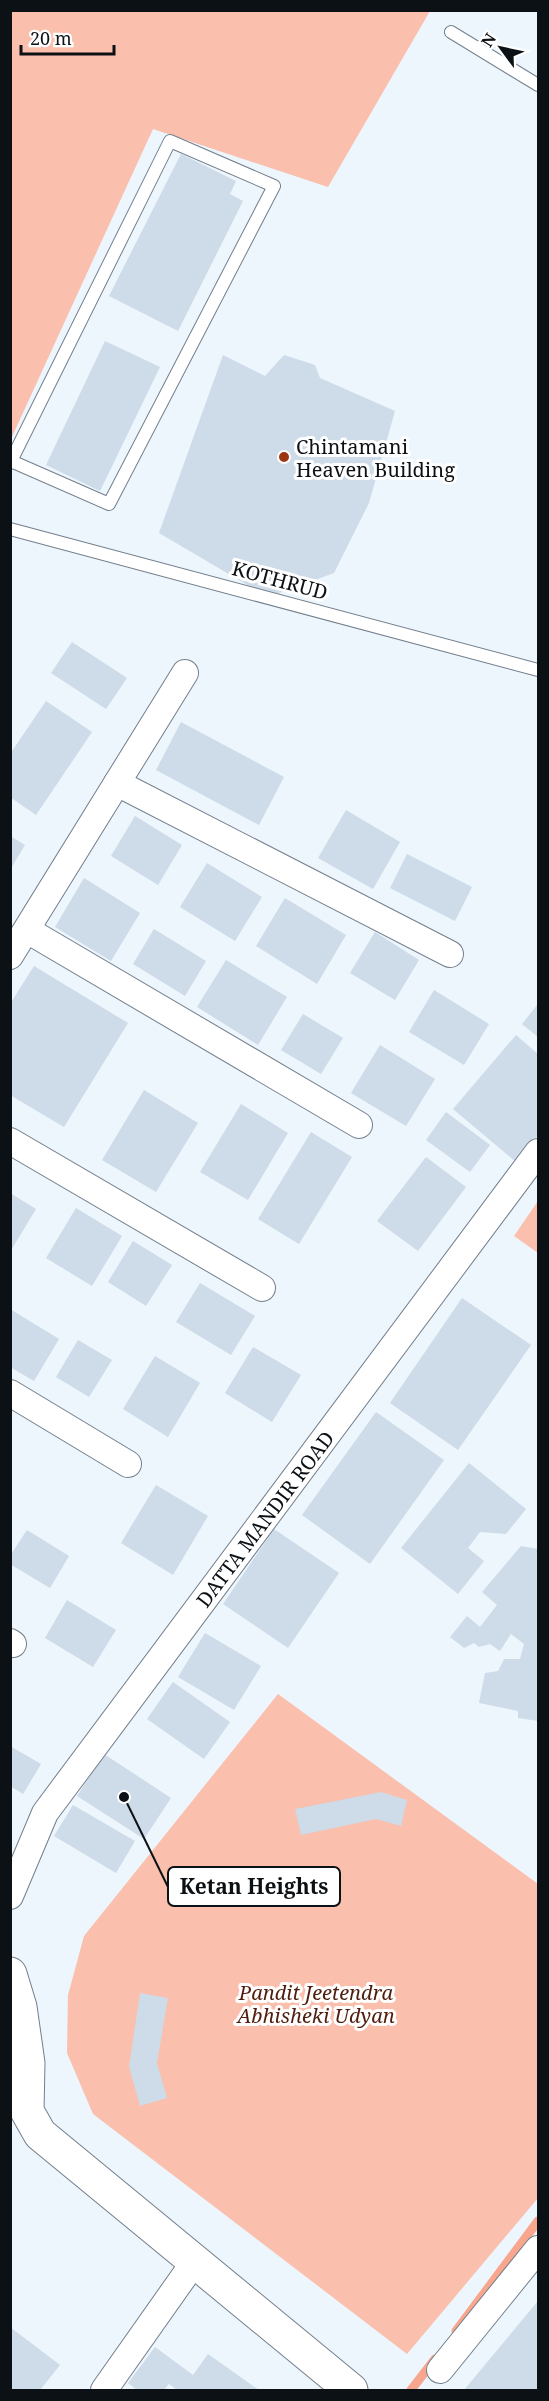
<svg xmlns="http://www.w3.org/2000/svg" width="549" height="2401" viewBox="0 0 549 2401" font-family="'Noto Serif',serif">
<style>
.green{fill:#fabfad}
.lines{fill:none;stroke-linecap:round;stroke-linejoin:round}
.stream{stroke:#f8a78e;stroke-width:9}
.building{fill:#cedbe8}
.lane-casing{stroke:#737f8b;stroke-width:14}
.street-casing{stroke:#737f8b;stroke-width:28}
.secondary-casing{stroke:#737f8b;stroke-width:35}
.lane{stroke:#fff;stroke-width:12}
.street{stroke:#fff;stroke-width:26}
.secondary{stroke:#fff;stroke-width:33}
.poi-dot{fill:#9c3612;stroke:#fff;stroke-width:2}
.labels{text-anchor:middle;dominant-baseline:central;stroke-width:6;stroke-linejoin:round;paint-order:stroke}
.poi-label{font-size:20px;fill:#0c1115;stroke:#fff;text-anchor:start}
.street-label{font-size:20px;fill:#0c1115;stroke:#fff}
.park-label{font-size:20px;font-style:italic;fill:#4f1d0e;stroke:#fff}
.leader{fill:none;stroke:#0c1115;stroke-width:2}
.callout-dot{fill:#0c1115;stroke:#fff;stroke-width:2}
.callout{fill:#fff;stroke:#0c1115;stroke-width:2}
.callout-label{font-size:21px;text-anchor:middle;font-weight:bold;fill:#0c1115}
</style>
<rect width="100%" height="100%" fill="#edf5fd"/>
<g class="green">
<path d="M 11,10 L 430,11 L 328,187 L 153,129 L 11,439 Z"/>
<path d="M 538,1201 L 538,1253 L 514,1236 Z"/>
<path d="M 278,1694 L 538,1884 L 538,2198 L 407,2354 L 93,2114 L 67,2053 L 68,1995 L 84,1936 Z"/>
</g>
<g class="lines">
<g class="stream">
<path d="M 456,2331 L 538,2221"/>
<path d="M 411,2390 L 435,2359"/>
</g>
</g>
<g class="building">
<path d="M 181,154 L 236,181 L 230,194 L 243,201 L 178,331 L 109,296 Z"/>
<path d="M 105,341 L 160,367 L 100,491 L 46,465 Z"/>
<path d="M 223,355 L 265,376 L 284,355 L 315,365 L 320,378 L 395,411 L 369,503 L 334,573 L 268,597 L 159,533 Z"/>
<path d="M 72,642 L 127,678 L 106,709 L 51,673 Z"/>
<path d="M 46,701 L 92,732 L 36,815 L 10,797 L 10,754 Z"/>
<path d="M 181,722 L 284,777 L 259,825 L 156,770 Z"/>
<path d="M 346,810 L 400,842 L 373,889 L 318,858 Z"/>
<path d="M 135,816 L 182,845 L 158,885 L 111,856 Z"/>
<path d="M 10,836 L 25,845 L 10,870 Z"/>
<path d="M 407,854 L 472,887 L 455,921 L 390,888 Z"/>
<path d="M 207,863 L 262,897 L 235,941 L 180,907 Z"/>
<path d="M 84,878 L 140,913 L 111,961 L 55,927 Z"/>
<path d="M 285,898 L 346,935 L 317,984 L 256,946 Z"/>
<path d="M 154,929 L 206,961 L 185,996 L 133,964 Z"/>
<path d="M 375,932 L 419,960 L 395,1000 L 350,973 Z"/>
<path d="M 226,960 L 287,997 L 258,1045 L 197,1007 Z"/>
<path d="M 34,966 L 128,1023 L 64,1127 L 10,1095 L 10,1004 Z"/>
<path d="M 434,990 L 489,1024 L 464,1065 L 409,1032 Z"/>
<path d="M 538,1004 L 538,1037 L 522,1024 Z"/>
<path d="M 303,1014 L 343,1038 L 321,1074 L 281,1050 Z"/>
<path d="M 516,1035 L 538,1054 L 538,1135 L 516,1162 L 453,1109 Z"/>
<path d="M 380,1045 L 435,1079 L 406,1126 L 351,1093 Z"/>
<path d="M 144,1090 L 198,1123 L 156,1192 L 102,1160 Z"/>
<path d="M 241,1104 L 288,1133 L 248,1200 L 200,1172 Z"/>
<path d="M 446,1112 L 490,1145 L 470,1172 L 426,1140 Z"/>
<path d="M 311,1132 L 352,1157 L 299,1244 L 258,1219 Z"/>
<path d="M 426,1157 L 466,1187 L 418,1251 L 377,1221 Z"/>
<path d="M 10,1193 L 36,1209 L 10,1252 Z"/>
<path d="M 76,1208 L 122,1236 L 92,1286 L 46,1258 Z"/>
<path d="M 133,1241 L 172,1265 L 146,1306 L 108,1282 Z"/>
<path d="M 200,1283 L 255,1316 L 231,1355 L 176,1322 Z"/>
<path d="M 462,1298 L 531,1345 L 458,1450 L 390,1403 Z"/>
<path d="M 10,1309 L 59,1339 L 34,1381 L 10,1367 Z"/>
<path d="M 78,1340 L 112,1360 L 89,1397 L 56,1377 Z"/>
<path d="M 253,1347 L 301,1375 L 272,1422 L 225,1393 Z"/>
<path d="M 155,1356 L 200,1383 L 168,1437 L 123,1409 Z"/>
<path d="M 376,1412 L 444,1460 L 370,1564 L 302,1515 Z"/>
<path d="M 469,1463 L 526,1509 L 506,1534 L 480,1532 L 468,1548 L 484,1561 L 458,1594 L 401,1548 Z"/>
<path d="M 156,1485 L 208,1516 L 173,1575 L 121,1543 Z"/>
<path d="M 274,1529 L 339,1573 L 288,1648 L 223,1604 Z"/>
<path d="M 27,1530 L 69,1556 L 50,1588 L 10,1564 L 10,1556 Z"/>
<path d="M 521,1546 L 538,1549 L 538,1721 L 518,1718 L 518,1711 L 479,1703 L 485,1673 L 498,1671 L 504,1659 L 520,1659 L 524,1644 L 511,1634 L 500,1651 L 490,1644 L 479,1647 L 474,1643 L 464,1648 L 450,1637 L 467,1616 L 480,1627 L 497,1605 L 482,1592 Z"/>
<path d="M 67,1600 L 116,1630 L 93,1667 L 45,1638 Z"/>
<path d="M 205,1633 L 261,1666 L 234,1710 L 178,1677 Z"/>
<path d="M 173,1682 L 230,1722 L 204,1759 L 147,1719 Z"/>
<path d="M 10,1746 L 41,1764 L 23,1794 L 10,1786 Z"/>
<path d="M 104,1754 L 171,1798 L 144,1839 L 77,1796 Z"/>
<path d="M 381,1792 L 407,1800 L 401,1826 L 376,1819 L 301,1835 L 295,1809 Z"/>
<path d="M 73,1805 L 135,1841 L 116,1873 L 54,1836 Z"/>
<path d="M 140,1993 L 168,1998 L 157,2063 L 167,2098 L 140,2106 L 129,2067 Z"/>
<path d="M 538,2301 L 538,2390 L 464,2390 Z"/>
<path d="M 10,2327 L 60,2365 L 40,2390 L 10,2390 Z"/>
<path d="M 155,2347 L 193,2375 L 208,2354 L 259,2390 L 177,2390 L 169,2384 L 164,2390 L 137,2390 L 128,2383 Z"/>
</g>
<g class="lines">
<defs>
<g id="lane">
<path d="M 451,32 L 538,85"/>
<path d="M 10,463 L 11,461 L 170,141 L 274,186 L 109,504 L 11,461"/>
<path d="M 10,529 L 538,670"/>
</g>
<g id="street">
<path d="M 117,783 L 450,954"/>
<path d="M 27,930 L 359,1125"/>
<path d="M 10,956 L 185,673"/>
<path d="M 10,1141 L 262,1288"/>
<path d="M 10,1393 L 128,1464"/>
<path d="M 10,1642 L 13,1644"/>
<path d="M 10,1896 L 45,1813 L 538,1152"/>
<path d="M 440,2370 L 538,2249"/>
<path d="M 104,2390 L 195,2261"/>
</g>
<path id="secondary" d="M 10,1974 L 20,2007 L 28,2063 L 27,2111 L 40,2134 L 351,2390"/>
</defs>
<use href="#lane" class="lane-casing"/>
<use href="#street" class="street-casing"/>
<use href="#secondary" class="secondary-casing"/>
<use href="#lane" class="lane"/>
<use href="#street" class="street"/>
<use href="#secondary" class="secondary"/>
</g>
<circle class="poi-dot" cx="284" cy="457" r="6"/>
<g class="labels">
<g class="poi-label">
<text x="296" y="446">Chintamani<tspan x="296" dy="23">Heaven Building</tspan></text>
</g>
<g class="street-label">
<text transform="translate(280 580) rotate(15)">KOTHRUD</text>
<text transform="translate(265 1519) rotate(-53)">DATTA MANDIR ROAD</text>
</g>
<g class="park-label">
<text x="316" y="1992">Pandit Jeetendra<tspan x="316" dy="23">Abhisheki Udyan</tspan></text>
</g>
</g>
<path class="leader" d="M124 1797L168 1887"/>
<circle class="callout-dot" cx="124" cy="1797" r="6"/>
<rect class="callout" x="168" y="1867" width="172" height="39" rx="6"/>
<g class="callout-label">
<text x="254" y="1894">Ketan Heights</text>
</g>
<rect width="549" height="2401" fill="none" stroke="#0c1115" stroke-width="24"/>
<g transform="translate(501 48) rotate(303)" stroke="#ffffff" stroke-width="4.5" paint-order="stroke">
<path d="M0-4.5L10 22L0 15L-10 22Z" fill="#0c1115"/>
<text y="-9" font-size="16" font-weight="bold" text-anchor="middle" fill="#0c1115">N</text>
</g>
<path d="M21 45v9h93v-9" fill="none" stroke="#0c1115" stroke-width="3"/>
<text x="30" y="45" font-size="18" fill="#0c1115" stroke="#ffffff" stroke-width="4.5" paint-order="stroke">20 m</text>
</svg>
